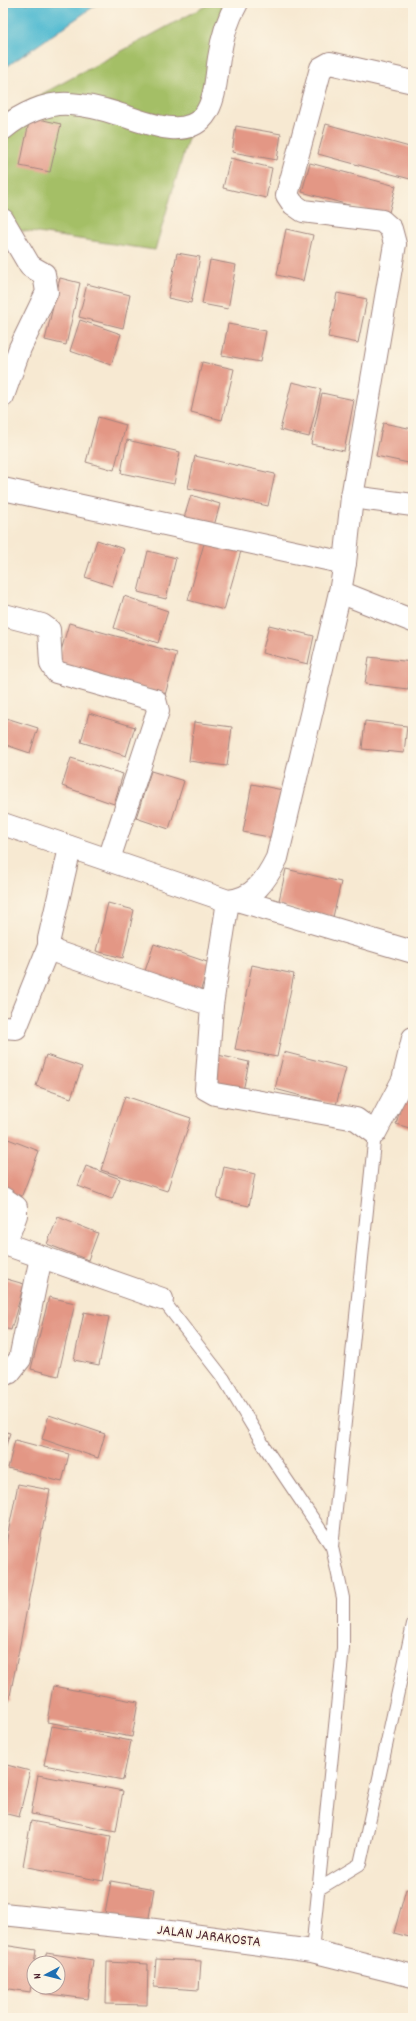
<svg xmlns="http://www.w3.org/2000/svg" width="416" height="2021" viewBox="0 0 416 2021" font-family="Dekko,sans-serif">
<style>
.green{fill:#a4bf66;stroke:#776f48}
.water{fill:#55bcd2;stroke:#506e7e}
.building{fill:#e39785}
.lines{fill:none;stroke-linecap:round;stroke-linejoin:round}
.service-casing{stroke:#a0847e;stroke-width:14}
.minor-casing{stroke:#a0847e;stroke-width:24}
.tertiary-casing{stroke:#a0847e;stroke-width:24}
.service{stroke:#fff;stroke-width:12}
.minor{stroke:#fff;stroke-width:22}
.tertiary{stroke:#fff;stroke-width:22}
.labels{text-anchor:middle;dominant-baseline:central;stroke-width:3.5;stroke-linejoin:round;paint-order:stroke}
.street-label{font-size:15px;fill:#4a1f2b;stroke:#fcf5e5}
</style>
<rect width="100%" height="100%" fill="#fcf5e5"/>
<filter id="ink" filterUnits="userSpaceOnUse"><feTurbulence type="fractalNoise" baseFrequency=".025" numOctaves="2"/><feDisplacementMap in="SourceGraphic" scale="8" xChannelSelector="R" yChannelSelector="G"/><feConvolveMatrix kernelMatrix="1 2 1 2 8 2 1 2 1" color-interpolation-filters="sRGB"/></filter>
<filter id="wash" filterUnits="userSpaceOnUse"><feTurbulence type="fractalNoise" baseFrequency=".012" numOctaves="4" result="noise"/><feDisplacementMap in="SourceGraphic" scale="16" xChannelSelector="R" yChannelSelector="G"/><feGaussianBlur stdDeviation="0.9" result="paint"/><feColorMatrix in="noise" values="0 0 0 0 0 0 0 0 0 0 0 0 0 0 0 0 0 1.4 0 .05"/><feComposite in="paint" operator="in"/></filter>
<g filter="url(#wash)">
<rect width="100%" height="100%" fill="#f7e9d2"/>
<path class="green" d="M 211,3 L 228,3 L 155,250 L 3,228 L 3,115 Z"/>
<path class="water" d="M 3,3 L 99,3 L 3,69 Z"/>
<g id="blocks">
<g class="building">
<path d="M 30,117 L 61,124 L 50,172 L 20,166 Z"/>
<path d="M 326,124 L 413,148 L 413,168 L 410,179 L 318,154 Z"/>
<path d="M 236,126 L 281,134 L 277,160 L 232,152 Z"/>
<path d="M 230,158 L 272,168 L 266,198 L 223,188 Z"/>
<path d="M 310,163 L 396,186 L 388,216 L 302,192 Z"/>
<path d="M 286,229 L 313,235 L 303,281 L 277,275 Z"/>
<path d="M 177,253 L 200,257 L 191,303 L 168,298 Z"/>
<path d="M 210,260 L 236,265 L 228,309 L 202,304 Z"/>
<path d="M 60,278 L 80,283 L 66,345 L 45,340 Z"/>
<path d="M 87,284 L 130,295 L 123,328 L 79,317 Z"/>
<path d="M 337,293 L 367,299 L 358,343 L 328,337 Z"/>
<path d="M 80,320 L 121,334 L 111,365 L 70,351 Z"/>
<path d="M 228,324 L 266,331 L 260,362 L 222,355 Z"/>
<path d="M 202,362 L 234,369 L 222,420 L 191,412 Z"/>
<path d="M 292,382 L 321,389 L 309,437 L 280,430 Z"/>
<path d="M 322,393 L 354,400 L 344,451 L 311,444 Z"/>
<path d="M 98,417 L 126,425 L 114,470 L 86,462 Z"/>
<path d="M 383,423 L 413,429 L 413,464 L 376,456 Z"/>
<path d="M 127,440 L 180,452 L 174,484 L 121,473 Z"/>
<path d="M 195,456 L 275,474 L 268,506 L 188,488 Z"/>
<path d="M 191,495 L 220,504 L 214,526 L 184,518 Z"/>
<path d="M 97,540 L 124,549 L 112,586 L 85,577 Z"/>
<path d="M 205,540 L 241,551 L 224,610 L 188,600 Z"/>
<path d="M 148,551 L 176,558 L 166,599 L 138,592 Z"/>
<path d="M 124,596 L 168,611 L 158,643 L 114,628 Z"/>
<path d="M 69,623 L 177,653 L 165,695 L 57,665 Z"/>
<path d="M 269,625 L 314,636 L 308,664 L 262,653 Z"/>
<path d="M 369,657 L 412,662 L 408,689 L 365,684 Z"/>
<path d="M 89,713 L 135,727 L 126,756 L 81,742 Z"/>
<path d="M 3,717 L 38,728 L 30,753 L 3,744 Z"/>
<path d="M 365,721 L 407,726 L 404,753 L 362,749 Z"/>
<path d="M 194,722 L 232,727 L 227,766 L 189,761 Z"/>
<path d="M 71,758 L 123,774 L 114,804 L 62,786 Z"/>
<path d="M 151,771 L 184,781 L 169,829 L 136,818 Z"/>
<path d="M 252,784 L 283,790 L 274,838 L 243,832 Z"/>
<path d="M 286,869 L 341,882 L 333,917 L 278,905 Z"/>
<path d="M 108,903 L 134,910 L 123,958 L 96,951 Z"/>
<path d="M 154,944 L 210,963 L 200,992 L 144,974 Z"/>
<path d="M 252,965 L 294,974 L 277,1057 L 235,1049 Z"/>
<path d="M 284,1052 L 346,1068 L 336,1105 L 275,1089 Z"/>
<path d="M 46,1055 L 82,1067 L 71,1098 L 36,1086 Z"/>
<path d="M 218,1055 L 249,1062 L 243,1091 L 212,1084 Z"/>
<path d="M 406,1088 L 413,1090 L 413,1129 L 396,1124 Z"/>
<path d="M 125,1096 L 191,1118 L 167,1191 L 101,1170 Z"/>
<path d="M 3,1137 L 39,1151 L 19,1203 L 3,1197 Z"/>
<path d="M 86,1166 L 120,1179 L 112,1199 L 78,1186 Z"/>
<path d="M 224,1167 L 255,1174 L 249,1206 L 217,1199 Z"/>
<path d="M 58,1217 L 98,1233 L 88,1260 L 47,1244 Z"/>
<path d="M 3,1278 L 24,1284 L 11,1330 L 3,1328 Z"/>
<path d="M 49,1297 L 75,1303 L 58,1376 L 31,1369 Z"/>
<path d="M 84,1312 L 109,1317 L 99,1365 L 74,1360 Z"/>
<path d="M 49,1415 L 105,1434 L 98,1458 L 42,1439 Z"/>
<path d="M 3,1431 L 10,1433 L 3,1455 Z"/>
<path d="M 15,1440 L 69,1454 L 62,1482 L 8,1468 Z"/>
<path d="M 18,1484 L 50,1490 L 9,1701 L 3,1699 L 3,1558 Z"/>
<path d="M 53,1686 L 138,1702 L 132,1737 L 47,1722 Z"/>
<path d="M 52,1726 L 131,1741 L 123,1780 L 44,1765 Z"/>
<path d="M 3,1764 L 30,1771 L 19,1817 L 3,1813 Z"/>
<path d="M 38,1775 L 123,1791 L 116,1831 L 31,1814 Z"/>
<path d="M 31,1821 L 111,1836 L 103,1881 L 23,1866 Z"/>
<path d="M 111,1881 L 154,1889 L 148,1923 L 105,1914 Z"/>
<path d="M 406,1889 L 413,1891 L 413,1938 L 394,1933 Z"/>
<path d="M 3,1945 L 36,1950 L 30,1992 L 3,1988 Z"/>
<path d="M 46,1953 L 93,1960 L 88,1999 L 41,1993 L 42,1987 L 58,1987 L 58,1963 L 45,1963 Z"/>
<path d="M 156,1959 L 201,1961 L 199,1990 L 154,1987 Z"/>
<path d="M 107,1962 L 148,1964 L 147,2005 L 106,2004 Z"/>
</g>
</g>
</g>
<g filter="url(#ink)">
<use href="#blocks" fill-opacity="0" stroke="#a0847e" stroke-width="1"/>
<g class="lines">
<defs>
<g id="service">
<path d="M 162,1299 L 224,1379 L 266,1449 L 332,1547 L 343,1598 L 343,1648 L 312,1951"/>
<path d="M 332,1547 L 375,1133"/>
<path d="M 317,1890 L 360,1864 L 413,1624"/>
</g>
<g id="minor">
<path d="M 3,129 C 21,114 47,102 70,104 C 86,105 103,109 118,114 C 143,121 184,141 204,116 C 216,100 216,77 219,58 C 222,38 227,20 237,3"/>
<path d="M 3,220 L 30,266 L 44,274 L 47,292 L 20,348 L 3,396"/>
<path d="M 3,489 L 345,563"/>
<path d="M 352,497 L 395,244 L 391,229 L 382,221 L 303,211 L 293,204 L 287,195 L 321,68 L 330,63 L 413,82"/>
<path d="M 340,592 L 413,621"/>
<path d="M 4,615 L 42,625 L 49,630 L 51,664 L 56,672 L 155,700 L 158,711 L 109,859"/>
<path d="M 3,824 L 228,901 C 254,899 266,880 277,858 L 340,592 L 345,563 L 352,497 L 413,505"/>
<path d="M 70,848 L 49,939 L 49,946 L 56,952 L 212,1005"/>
<path d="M 237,900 L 413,952"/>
<path d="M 228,901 L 212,1005 L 206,1089 L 215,1094 L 356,1119 L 375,1133 L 403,1080 L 413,1038"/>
<path d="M 3,1027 L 16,1028 L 49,946"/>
<path d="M 3,1198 L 16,1207 L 16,1215 L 5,1244 L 162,1299"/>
<path d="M 3,1374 L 9,1373 L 20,1359 L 41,1257"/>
</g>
<path id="tertiary" d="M 3,1914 L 147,1929 L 312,1951 L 413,1976"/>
</defs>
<use href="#service" class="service-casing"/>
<use href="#minor" class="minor-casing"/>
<use href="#tertiary" class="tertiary-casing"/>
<use href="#service" class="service"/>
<use href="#minor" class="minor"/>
<use href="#tertiary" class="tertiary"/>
</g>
</g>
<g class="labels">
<g class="street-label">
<text transform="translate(209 1937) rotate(7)">JALAN JARAKOSTA</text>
</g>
</g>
<rect width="416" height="2021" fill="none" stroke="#fcf5e5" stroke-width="16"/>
<g transform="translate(46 1975) rotate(263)"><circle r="19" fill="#fcf5e5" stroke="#b59f9b"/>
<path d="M0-3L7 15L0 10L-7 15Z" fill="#1f6fb2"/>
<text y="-6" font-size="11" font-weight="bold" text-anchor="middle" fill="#4a1f2b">N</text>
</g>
</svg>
